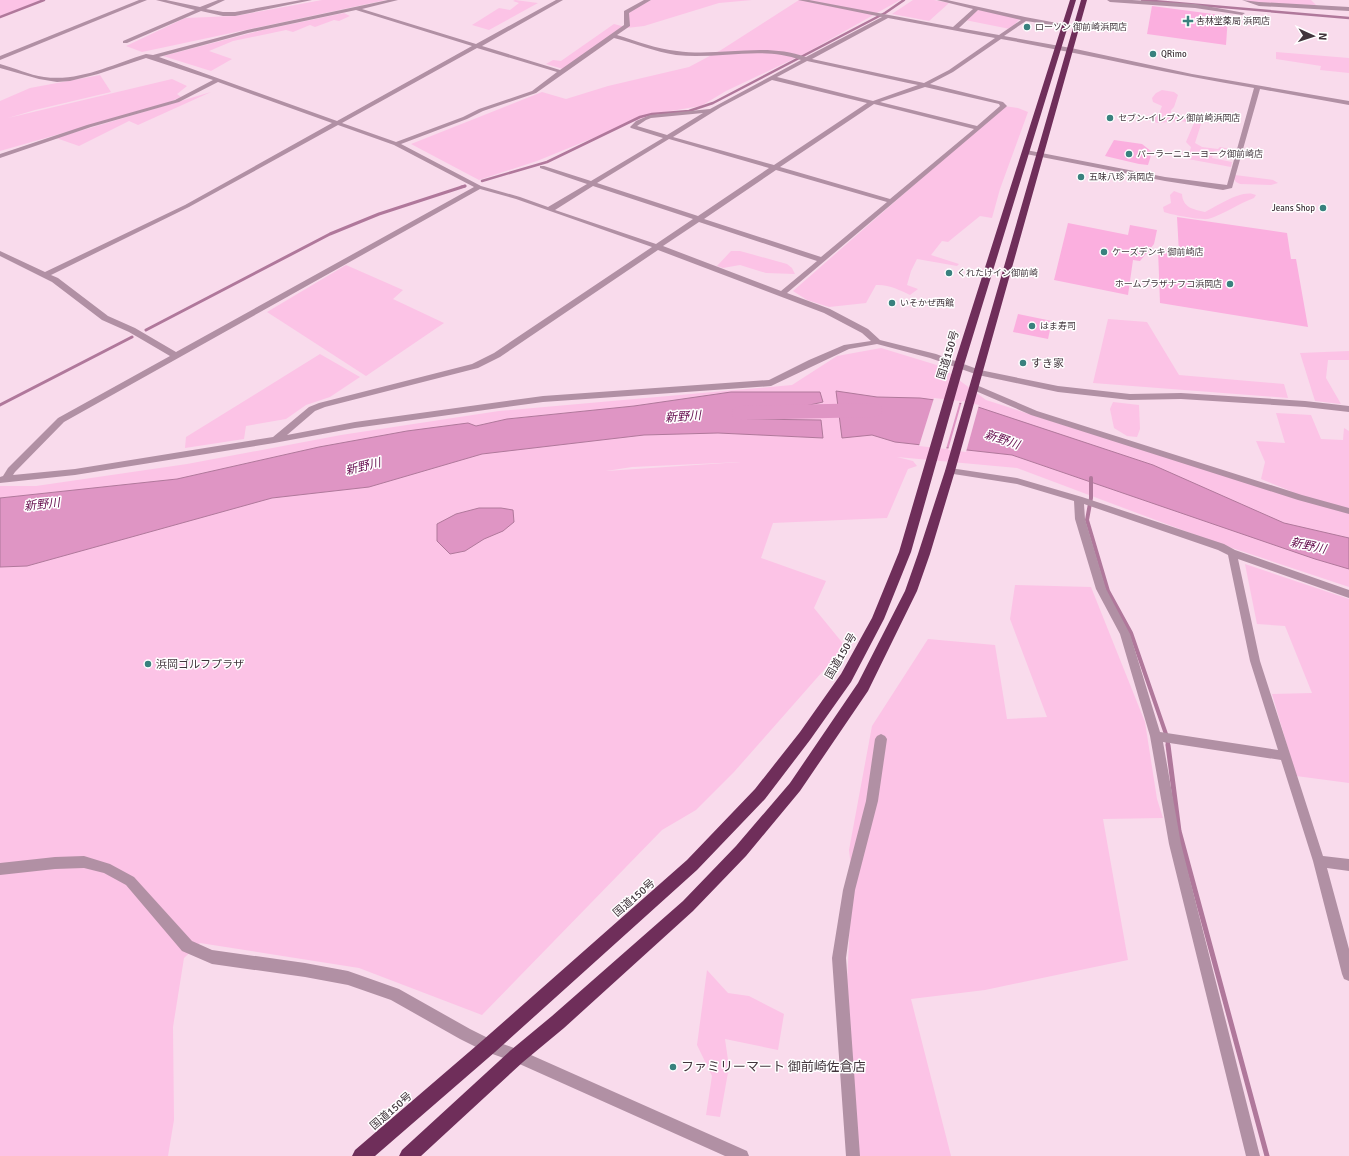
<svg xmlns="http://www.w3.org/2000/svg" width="1349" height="1156" viewBox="0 0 1349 1156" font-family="Signika,'Noto Sans JP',sans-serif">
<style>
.green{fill:#fcc3e6;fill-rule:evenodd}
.water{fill:#df95c4;stroke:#b0789b}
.pier{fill:#f9dbec}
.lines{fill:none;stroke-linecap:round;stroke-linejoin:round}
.stream-far3{stroke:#b0789b;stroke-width:2.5}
.stream-far2{stroke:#b0789b;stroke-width:3}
.stream-far1{stroke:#b0789b;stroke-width:4}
.stream{stroke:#b0789b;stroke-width:5}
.river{fill:#df95c4;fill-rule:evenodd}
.building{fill:#fbafdf}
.minor{fill:#b190a4;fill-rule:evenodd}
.highway{fill:#6f2e5a;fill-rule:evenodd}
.poi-dot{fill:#39817e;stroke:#fff;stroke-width:1.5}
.labels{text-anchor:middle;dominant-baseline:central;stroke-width:3;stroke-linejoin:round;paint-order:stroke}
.far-poi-label{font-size:9px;fill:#41353c;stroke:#fff;text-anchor:start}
.street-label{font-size:11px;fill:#41353c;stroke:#fff}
.poi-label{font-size:11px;fill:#41353c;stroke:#fff;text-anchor:start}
.water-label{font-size:12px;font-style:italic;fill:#660f4f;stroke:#fff}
.near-poi-label{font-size:13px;fill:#41353c;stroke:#fff;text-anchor:start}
</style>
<rect width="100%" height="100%" fill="#f9dbec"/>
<g class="green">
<path d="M 0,0 L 41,0 L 0,16 Z"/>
<path d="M 322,0 L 386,0 L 142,52 L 126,46 L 185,18 L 235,16 Z"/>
<path d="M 515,0 L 538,3 L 489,30 L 472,25 L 499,8 L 510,10 L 519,3 L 513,1 Z"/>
<path d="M 651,0 L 752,0 L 719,3 L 644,26 L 627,28 L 626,20 L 630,10 Z"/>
<path d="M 799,0 L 900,0 L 806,53 L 726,91 L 701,106 L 652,114 L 537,161 L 479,180 L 411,144 L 542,92 L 566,99 L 608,86 L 689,67 L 721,50 Z"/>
<path d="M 913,0 L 934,0 L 949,3 L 929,21 L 892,14 Z"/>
<path d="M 1247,0 L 1311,0 L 1318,7 L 1249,2 Z"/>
<path d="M 979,9 L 1021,18 L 1010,29 L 965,20 Z"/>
<path d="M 344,13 L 350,16 L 339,21 L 334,20 L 315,27 L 310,25 L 293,32 L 286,30 L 233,41 L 209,51 L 232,59 L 211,71 L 163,56 L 263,30 Z"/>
<path d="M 614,24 L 625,27 L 563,69 L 546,64 L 553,60 L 561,61 Z"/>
<path d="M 1276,52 L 1349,58 L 1349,73 L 1320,70 L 1321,66 L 1276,59 Z"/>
<path d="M 100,75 L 111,92 L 35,110 L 8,118 L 172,79 L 187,86 L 177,94 L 181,97 L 165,104 L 0,151 L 0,101 L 30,88 Z"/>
<path d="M 1162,90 L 1174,92 L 1178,95 L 1174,107 L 1171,110 L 1171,115 L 1202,121 L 1195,143 L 1202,147 L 1218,149 L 1220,147 L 1230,149 L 1214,151 L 1212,158 L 1232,162 L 1231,167 L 1188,159 L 1191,147 L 1186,142 L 1194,123 L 1180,121 L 1157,123 L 1152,120 L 1153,116 L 1159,114 L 1162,106 L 1153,102 L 1152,98 L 1156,93 Z"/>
<path d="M 211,92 L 138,125 L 129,121 L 79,146 L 56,138 Z"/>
<path d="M 1004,106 L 1018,108 L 1028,112 L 1000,189 L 992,218 L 980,216 L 948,242 L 942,241 L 931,255 L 959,264 L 957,266 L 917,259 L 911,271 L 907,285 L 918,289 L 910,295 C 900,290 888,284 876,285 L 866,303 L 829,307 L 807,300 L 793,291 Z"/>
<path d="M 1235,175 L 1273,180 L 1278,183 L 1271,185 L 1240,184 L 1236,182 L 1234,179 Z"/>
<path d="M 1174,191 L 1182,194 C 1183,208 1193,209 1205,212 C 1217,206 1243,188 1256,195 L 1254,198 C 1240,203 1222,215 1208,219 C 1200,220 1172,215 1164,212 L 1163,207 L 1171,203 L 1170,195 Z"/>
<path d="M 731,251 L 740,251 L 787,264 L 792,268 L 795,274 L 766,273 L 740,265 L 723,268 L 717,266 Z"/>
<path d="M 346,265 L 403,290 L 393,299 L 444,323 L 366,376 L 267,312 Z"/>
<path d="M 1108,319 L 1147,322 L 1179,375 L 1284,384 L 1288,398 L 1093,383 Z"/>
<path d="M 881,348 L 940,366 L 986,400 L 1073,428 L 1293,492 L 1261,479 L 1265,462 L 1256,441 L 1285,443 L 1276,413 L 1311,415 L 1321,439 L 1343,440 L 1344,428 L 1349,431 L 1349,587 L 1217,543 L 1017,468 L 897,457 L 913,461 L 917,466 L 908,469 L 887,518 L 773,523 L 761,558 L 826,581 L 814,608 L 845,646 L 734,772 L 696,810 L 662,830 L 482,1015 L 359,968 L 200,943 L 184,958 L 173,1027 L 174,1120 L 168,1156 L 0,1156 L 0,567 L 27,566 L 272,498 L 369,487 L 482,454 L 644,435 L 718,433 L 822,438 L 821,420 L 744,419 L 823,402 L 731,392 L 634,406 L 507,419 L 476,426 L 468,423 L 407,431 L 319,447 L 178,479 L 0,498 L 0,486 L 36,486 L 187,464 L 341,435 L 499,411 L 792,385 L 837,356 ZM 741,462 L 606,471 L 632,467 Z"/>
<path d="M 1349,351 L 1349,360 L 1328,360 L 1326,378 L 1341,404 L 1315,401 L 1300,353 Z"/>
<path d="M 320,354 L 360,377 L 330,397 L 306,405 L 286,419 L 246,426 L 244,439 L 185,448 L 186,437 Z"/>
<path d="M 1113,402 L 1139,405 L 1140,429 L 1137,437 L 1127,436 L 1114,428 L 1110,409 Z"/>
<path d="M 1245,564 L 1349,599 L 1349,783 L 1296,776 L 1272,694 L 1312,693 L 1285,626 L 1257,624 Z"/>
<path d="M 1015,585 L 1091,587 L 1145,722 L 1157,799 L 1163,818 L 1103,819 L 1128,960 L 985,990 L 911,999 L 951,1156 L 859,1156 L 846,1005 L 852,876 L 849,850 L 872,726 L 928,639 L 995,645 L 1007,719 L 1047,717 L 1010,619 Z"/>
<path d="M 707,970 L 728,993 L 749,996 L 784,1014 L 778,1050 L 725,1039 L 729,1067 L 720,1117 L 706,1115 L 712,1076 L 697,1045 Z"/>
</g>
<g class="water">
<path d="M 836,391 L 877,397 L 920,398 L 972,405 L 1153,465 L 1284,523 L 1349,538 L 1349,569 L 1315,559 L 1012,455 L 895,442 L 872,435 L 842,438 Z"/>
<path d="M 731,392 L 820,392 L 823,402 L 747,419 L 821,420 L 823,438 L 718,433 L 644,435 L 482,454 L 369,487 L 272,498 L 27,566 L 0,567 L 0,498 L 177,479 L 319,447 L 407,431 L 468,423 L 476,426 L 507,419 L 634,406 Z"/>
<path d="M 479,508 L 501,508 L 513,510 L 514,522 L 503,531 L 484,539 L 465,551 L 450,554 L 437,541 L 437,524 L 456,514 Z"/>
</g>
<g class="pier">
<path d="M 934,398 L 960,401 L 946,449 L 919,446 Z"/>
<path d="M 962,401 L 979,405 L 966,452 L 948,450 Z"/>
</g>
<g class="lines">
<g class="stream-far3">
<path d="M 1142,0 L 1349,18"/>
<path d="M 0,17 L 44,0"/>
<path d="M 482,181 L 547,162 L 640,117 L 652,114 L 689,111 L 713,103 L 885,13 L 904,0"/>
<path d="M 461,187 L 465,186"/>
</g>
<g class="stream-far2">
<path d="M 146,330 L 330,234 L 379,214 L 465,186"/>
<path d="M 0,405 L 132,337"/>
</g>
<path class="stream-far1" d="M 1091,478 L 1091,498 L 1087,520 L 1108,591 L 1131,633 L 1167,737 L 1168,746"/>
<path class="stream" d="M 1168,745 L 1179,831 L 1267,1156"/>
<path class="river" d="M 872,403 L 880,405 L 883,410 L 880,415 L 872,417 L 742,420 L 734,418 L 731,413 L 734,408 L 742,406 Z"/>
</g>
<g class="building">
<path d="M 1152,6 L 1228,16 L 1226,45 L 1147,34 Z"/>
<path d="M 1114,140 L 1142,144 L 1152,152 L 1148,165 L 1139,164 L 1105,156 Z"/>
<path d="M 1177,217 L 1287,233 L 1291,259 L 1296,259 L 1308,327 L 1160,303 L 1158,249 L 1179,253 Z"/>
<path d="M 1068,223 L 1128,235 L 1130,225 L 1157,230 L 1154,244 L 1140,261 L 1133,260 L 1128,295 L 1054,280 Z"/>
<path d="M 1018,314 L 1052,321 L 1048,339 L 1013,332 Z"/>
</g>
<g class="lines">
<g class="minor">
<path d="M 139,0 L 147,0 L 0,60 L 0,56 Z"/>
<path d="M 156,0 L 166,0 L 200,7 L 218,0 L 225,0 L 206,9 L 223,12 L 235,12 L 301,0 L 312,0 L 235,16 L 223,16 L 201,11 L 127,43 L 123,43 L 123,41 L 195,10 Z"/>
<path d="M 388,0 L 398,0 L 362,9 L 476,44 L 556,0 L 563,0 L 482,46 L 560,70 L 624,25 L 624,11 L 644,0 L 651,0 L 629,13 L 630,26 L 617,35 C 636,41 657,49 677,51 C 720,57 764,42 806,57 L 882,17 L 798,0 L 809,0 L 953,27 L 973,9 L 937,0 L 947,0 L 1025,17 L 1068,25 L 1065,27 L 1026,21 L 1004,36 L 1071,48 L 1192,74 L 1349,101 L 1349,105 L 1260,89 L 1232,188 L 1223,190 L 1165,181 L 1026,154 L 1023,152 L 1026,150 L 1165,177 L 1227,185 L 1254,88 C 1169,74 1085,54 1001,39 L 953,72 L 930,84 L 1003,102 L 1007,106 L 1006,107 L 787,293 L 830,309 L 868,329 L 880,340 L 936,354 L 980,370 L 1058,386 L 1130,394 L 1181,393 L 1305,401 L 1349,406 L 1349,412 L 1305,407 L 1181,399 L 1130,400 L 1058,392 L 978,375 L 930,358 L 877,344 L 849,349 L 771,386 L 543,402 L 355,428 L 274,443 L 75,475 L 0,483 L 0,477 L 3,476 L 8,468 L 58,418 L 170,356 L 129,332 L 102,320 L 52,282 L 0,256 L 0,251 L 45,272 L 185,205 L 332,123 L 218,82 L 179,102 L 91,127 L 0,158 L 0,154 L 87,125 L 175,100 L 213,80 L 146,58 L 98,74 L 70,81 L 57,82 L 39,79 L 0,68 L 0,64 C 15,68 29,75 44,77 C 80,82 113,64 146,54 L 153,55 L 247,30 ZM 356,10 L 472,46 L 337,121 L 159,57 L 248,33 ZM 978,10 L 1021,20 L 999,35 L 959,28 ZM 888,18 L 995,38 L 949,70 L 924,83 L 812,59 ZM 614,38 C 634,43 655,52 676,55 C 718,60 761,45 801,60 L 710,109 L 650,115 L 636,121 L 630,127 L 631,128 L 663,138 L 591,181 L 544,166 L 540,166 L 540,168 L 587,184 L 548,207 L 520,197 L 481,186 L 401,144 L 467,119 L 483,111 L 536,93 ZM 477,48 L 557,72 L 532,91 L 479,109 L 463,117 L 396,142 L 342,123 ZM 807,61 L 908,83 L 918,85 L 873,101 L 777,77 ZM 772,80 L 867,103 L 774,165 L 673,137 L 721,107 ZM 925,87 L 999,104 L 1000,106 L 977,126 L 880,102 ZM 874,104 L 974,129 L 890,199 L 780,167 ZM 703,113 L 667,135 L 637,126 L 646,120 L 651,118 ZM 338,125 L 394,145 L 474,187 L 176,352 L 135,328 L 108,316 L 58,278 L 51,275 L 189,207 ZM 669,139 L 769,168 L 698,216 L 597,183 ZM 776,170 L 887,202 L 821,257 L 704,219 ZM 593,186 L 693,219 L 656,244 L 555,210 ZM 480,189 L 516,199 L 652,247 L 494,353 L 472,364 L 319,403 L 309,407 L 273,437 L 75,469 L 13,475 L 15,472 L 64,422 ZM 699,222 L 817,261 L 781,291 L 663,246 ZM 658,250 L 824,313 L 862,333 L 871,341 L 844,345 L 809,360 L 769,380 L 543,396 L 355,422 L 287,435 L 315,411 L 325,407 L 478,368 L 500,357 Z"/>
<path d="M 1107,0 L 1132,0 L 1195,4 L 1245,13 L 1242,15 L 1195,8 L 1110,2 Z"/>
<path d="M 1242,0 L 1259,2 L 1349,7 L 1349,11 L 1259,6 Z"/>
<path d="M 974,384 L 1037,411 L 1302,495 L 1349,508 L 1349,514 L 1298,500 L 1031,415 L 971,389 L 970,387 L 971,385 Z"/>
<path d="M 950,468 L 1017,478 L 1082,497 L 1224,544 L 1235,550 L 1349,590 L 1349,598 L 1238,559 L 1260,661 L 1323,856 L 1349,859 L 1349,871 L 1327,868 L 1349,949 L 1349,981 L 1344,979 L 1342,974 L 1313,861 L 1281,760 L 1163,742 L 1181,844 L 1260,1156 L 1246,1156 L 1169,844 L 1150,736 L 1120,634 L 1096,589 L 1075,519 L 1074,501 L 1017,484 L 947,473 L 945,471 L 947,469 ZM 1084,504 L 1218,550 L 1228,555 L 1250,661 L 1278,750 L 1160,732 L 1130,634 L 1106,589 L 1085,519 Z"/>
<path d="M 881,734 L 885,736 L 887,739 L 878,801 L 855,890 L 846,958 L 860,1156 L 846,1156 L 832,958 L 843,890 L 866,801 L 875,739 L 877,736 Z"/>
<path d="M 84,856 L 110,864 L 134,877 L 192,941 L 212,950 L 305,963 L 348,971 L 399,989 L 470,1029 L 492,1040 L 522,1051 L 747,1151 L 749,1156 L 725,1156 L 515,1062 L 484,1051 L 460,1039 L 391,1000 L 348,985 L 305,977 L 212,964 L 182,951 L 126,885 L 104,873 L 84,868 L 55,869 L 0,875 L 0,863 L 55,857 Z"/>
</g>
<g class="highway">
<path d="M 1070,0 L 1076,0 L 964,365 L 911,552 L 884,619 L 851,682 L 810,740 L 765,799 L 697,870 L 495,1052 L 375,1156 L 352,1156 L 355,1150 L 483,1040 L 687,860 L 755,789 L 800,732 L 841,674 L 872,618 L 899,552 L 954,365 Z"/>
<path d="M 1081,0 L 1087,0 L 955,471 L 930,554 L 917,591 L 868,691 L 800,791 L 746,856 L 693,911 L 564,1028 L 523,1062 L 421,1156 L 399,1156 L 402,1150 L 511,1050 L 552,1016 L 683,901 L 736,846 L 790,783 L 858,683 L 905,591 L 918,554 L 945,471 Z"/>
</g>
</g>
<g class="poi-dot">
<path d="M1186 15h4v4h4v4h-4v4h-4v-4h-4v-4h4z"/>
<circle cx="1027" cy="27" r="4"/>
<circle cx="1153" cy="54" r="4"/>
<circle cx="1110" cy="118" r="4"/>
<circle cx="1129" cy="154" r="4"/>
<circle cx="1081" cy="177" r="4"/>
<circle cx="1323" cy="208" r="4"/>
<circle cx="1104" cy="252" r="4"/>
<circle cx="949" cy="273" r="4"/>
<circle cx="1230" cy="284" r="4"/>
<circle cx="892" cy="303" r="4"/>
<circle cx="1032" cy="326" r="4"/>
<circle cx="1023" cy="363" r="4"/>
<circle cx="148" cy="664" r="4"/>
<circle cx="673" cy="1067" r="4"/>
</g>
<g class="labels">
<g class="far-poi-label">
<text x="1196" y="21">杏林堂薬局 浜岡店</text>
<text x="1035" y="27">ローソン 御前崎浜岡店</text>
<text x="1161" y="54">QRimo</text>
<text x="1118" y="118">セブン-イレブン 御前崎浜岡店</text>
<text x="1137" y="154">パーラーニューヨーク御前崎店</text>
<text x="1089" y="177">五味八珍 浜岡店</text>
<text x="1315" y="208" text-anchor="end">Jeans Shop</text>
<text x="1112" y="252">ケーズデンキ 御前崎店</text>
<text x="957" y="273">くれたけイン御前崎</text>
<text x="1222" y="284" text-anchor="end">ホームプラザナフコ浜岡店</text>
<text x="900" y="303">いそかぜ西館</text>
<text x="1040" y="326">はま寿司</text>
</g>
<g class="street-label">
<text transform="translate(948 355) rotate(-73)">国道150号</text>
<text transform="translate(841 656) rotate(-60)">国道150号</text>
<text transform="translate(634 898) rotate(-41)">国道150号</text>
<text transform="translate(391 1111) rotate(-41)">国道150号</text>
</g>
<g class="poi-label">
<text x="1031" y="363">すき家</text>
<text x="156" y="664">浜岡ゴルフプラザ</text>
</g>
<g class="water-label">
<text transform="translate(683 417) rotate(-4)">新野川</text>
<text transform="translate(1002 440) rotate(19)">新野川</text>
<text transform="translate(363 467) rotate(-14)">新野川</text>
<text transform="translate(42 505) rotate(-6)">新野川</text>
<text transform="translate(1308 546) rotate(12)">新野川</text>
</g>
<g class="near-poi-label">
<text x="681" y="1067">ファミリーマート 御前崎佐倉店</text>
</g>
</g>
<g transform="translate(1313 36) rotate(93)" stroke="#ffffff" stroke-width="3" paint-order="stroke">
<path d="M0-3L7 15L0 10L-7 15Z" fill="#41353c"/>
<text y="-6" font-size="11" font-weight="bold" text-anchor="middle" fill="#41353c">N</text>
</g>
</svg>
